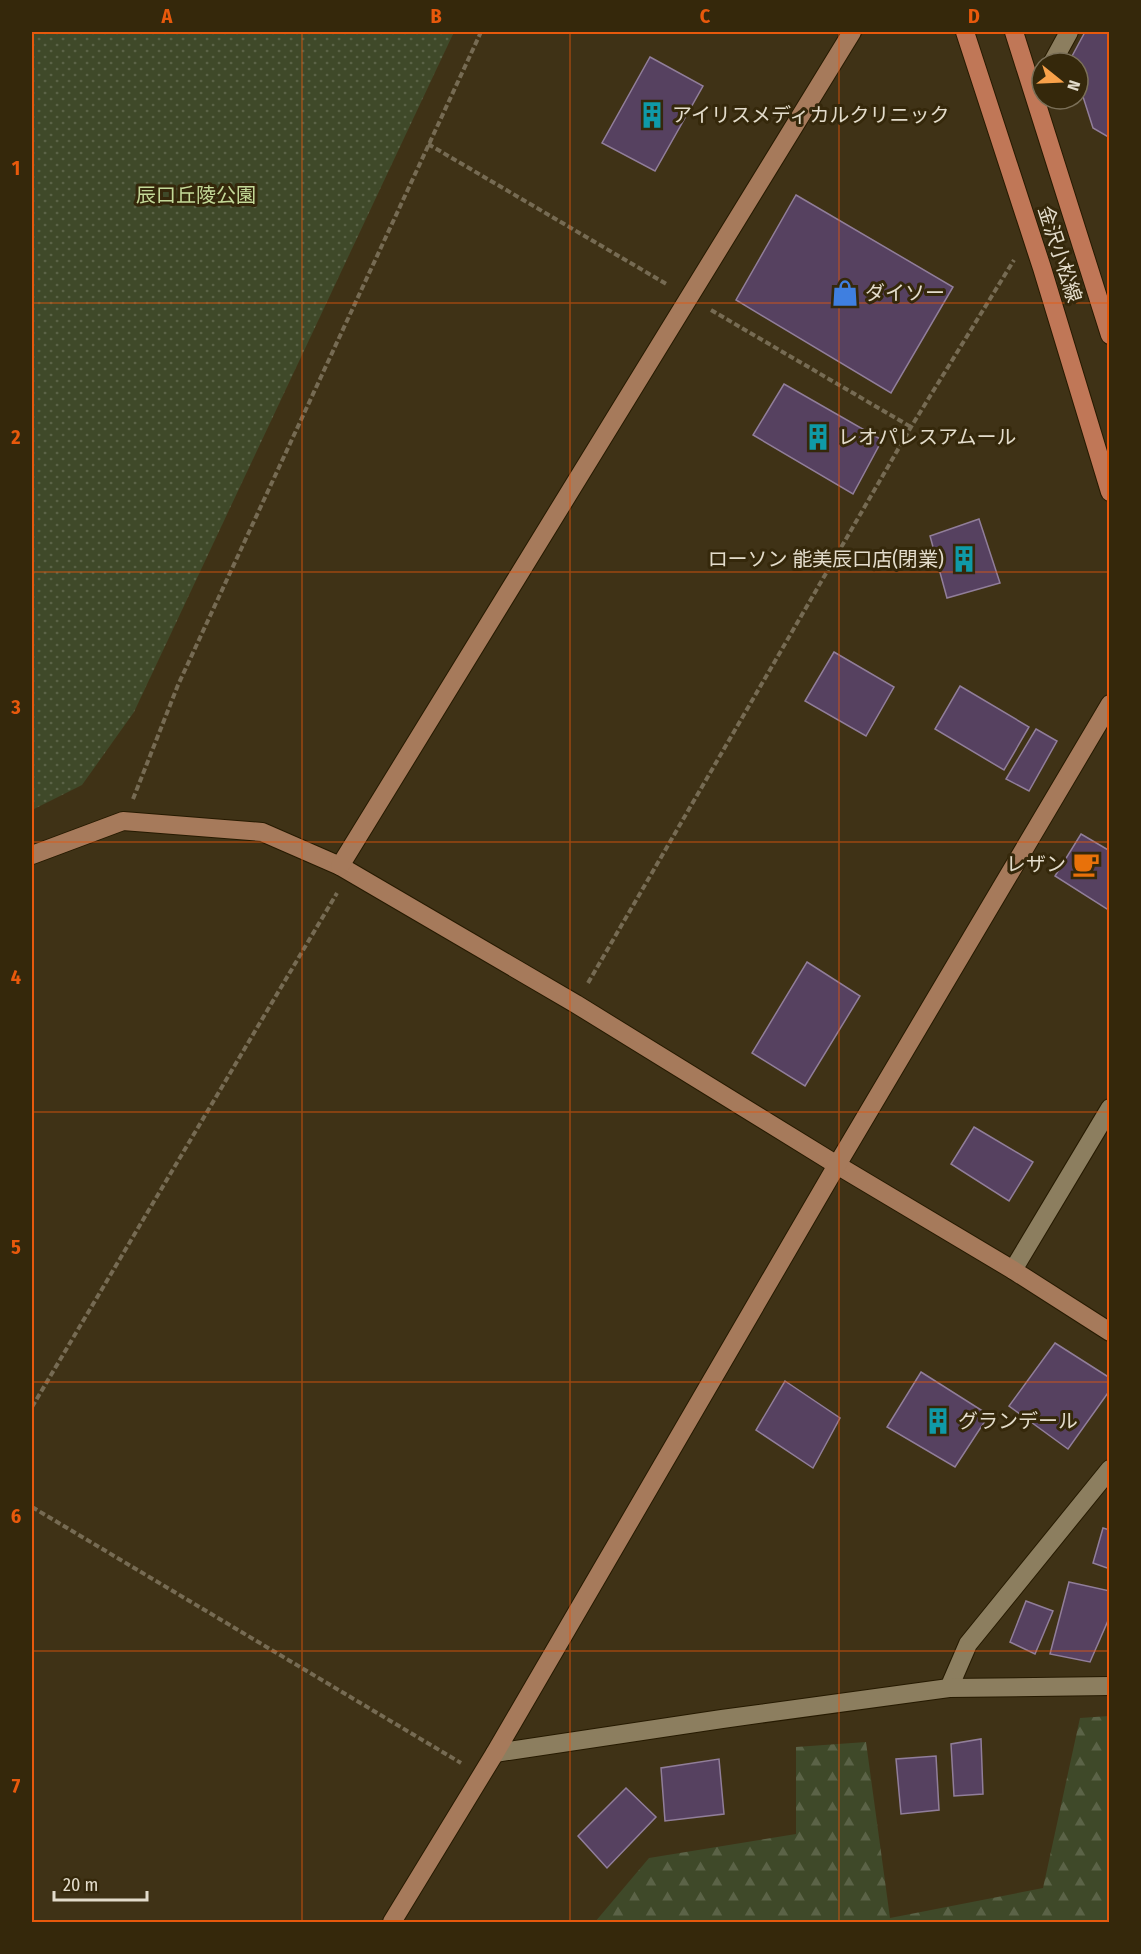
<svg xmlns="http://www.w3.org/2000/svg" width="1141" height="1954" viewBox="0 0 1141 1954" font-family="'Fira Sans Condensed','Noto Sans JP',sans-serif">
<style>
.grass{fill:url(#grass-dots)}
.forest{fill:url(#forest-firs)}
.building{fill:#564160;stroke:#917e9a;stroke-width:1.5}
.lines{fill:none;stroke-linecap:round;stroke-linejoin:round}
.street-casing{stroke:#261a00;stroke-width:20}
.secondary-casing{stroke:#261a00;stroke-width:20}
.primary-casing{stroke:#261a00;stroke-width:20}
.path{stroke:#766b53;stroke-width:4;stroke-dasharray:6 3;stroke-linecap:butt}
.street{stroke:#8c7e5f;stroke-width:18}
.secondary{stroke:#a67a5b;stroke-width:18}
.primary{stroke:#c07757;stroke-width:18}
.grid{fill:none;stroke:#e8590c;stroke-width:1.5;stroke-opacity:0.55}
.labels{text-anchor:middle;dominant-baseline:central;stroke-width:6;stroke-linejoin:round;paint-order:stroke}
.poi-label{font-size:20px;fill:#e3dccb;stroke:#35280b;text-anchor:start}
.park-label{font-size:20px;fill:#c4d998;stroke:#35280b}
.street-label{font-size:20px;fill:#e3dccb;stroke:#35280b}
.neatline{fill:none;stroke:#e8590c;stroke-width:2}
.grid-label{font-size:20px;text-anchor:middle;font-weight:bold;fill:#e8590c}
</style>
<defs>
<pattern id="grass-dots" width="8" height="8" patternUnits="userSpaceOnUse" patternTransform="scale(1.5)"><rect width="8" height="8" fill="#3f4929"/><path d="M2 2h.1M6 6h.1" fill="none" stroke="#5b6347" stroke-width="1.8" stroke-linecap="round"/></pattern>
<pattern id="forest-firs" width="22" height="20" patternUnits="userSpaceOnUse" patternTransform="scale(1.5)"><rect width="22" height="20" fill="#3f4929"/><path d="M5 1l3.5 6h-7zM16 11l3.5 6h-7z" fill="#5b6347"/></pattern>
</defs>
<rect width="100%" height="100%" fill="#3f3216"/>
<path class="grass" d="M 32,32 L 454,32 L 134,712 L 82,785 L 32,810 Z"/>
<path class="forest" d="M 1109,1716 L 1109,1922 L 595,1922 L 649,1858 L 796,1834 L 796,1747 L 866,1742 L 890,1918 L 1043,1888 L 1080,1718 Z"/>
<g class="building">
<path d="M 1085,32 L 1110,32 L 1110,138 L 1093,128 L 1078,81 L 1078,63 L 1072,63 L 1071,58 Z"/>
<path d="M 650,57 L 703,86 L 655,171 L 602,143 Z"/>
<path d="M 796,195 L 953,287 L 891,393 L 736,300 Z"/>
<path d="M 784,384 L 882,440 L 853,494 L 753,435 Z"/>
<path d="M 979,519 L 1000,583 L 947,598 L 930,536 Z"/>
<path d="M 834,652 L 894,687 L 866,736 L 805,701 Z"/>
<path d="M 960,686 L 1029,727 L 1004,770 L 935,729 Z"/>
<path d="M 1036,729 L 1057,741 L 1029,791 L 1006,779 Z"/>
<path d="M 1081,834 L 1110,851 L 1110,911 L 1055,876 Z"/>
<path d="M 807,962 L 860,996 L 805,1086 L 752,1053 Z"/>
<path d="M 974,1127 L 1033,1162 L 1009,1201 L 951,1164 Z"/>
<path d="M 1055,1343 L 1110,1378 L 1110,1390 L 1068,1449 L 1009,1406 Z"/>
<path d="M 921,1372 L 989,1415 L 955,1467 L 887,1427 Z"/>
<path d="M 785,1381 L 840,1418 L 813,1468 L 756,1430 Z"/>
<path d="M 1103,1528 L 1110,1530 L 1110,1569 L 1093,1563 Z"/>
<path d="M 1069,1582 L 1110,1591 L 1110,1616 L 1090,1662 L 1050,1654 Z"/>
<path d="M 1026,1601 L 1053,1611 L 1035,1654 L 1010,1642 Z"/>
<path d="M 981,1739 L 983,1794 L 954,1796 L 951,1744 Z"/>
<path d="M 936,1756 L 939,1810 L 901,1814 L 896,1759 Z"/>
<path d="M 719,1759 L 724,1814 L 665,1821 L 661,1768 Z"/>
<path d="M 626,1788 L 656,1817 L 607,1868 L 578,1836 Z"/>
</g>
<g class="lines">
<defs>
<g id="street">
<path d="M 1052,63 L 1069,32"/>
<path d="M 1013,1270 L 1110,1108"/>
<path d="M 949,1688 L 968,1644 L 1110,1469"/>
<path d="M 495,1753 L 722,1719 L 949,1688 L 1110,1686"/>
</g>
<g id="secondary">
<path d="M 32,855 L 123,821 L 262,832 L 340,866 L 576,1004 L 837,1165 L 1013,1270 L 1110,1332"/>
<path d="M 340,866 L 852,32"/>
<path d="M 392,1922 L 495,1753 L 837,1165 L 1110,704"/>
</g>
<g id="primary">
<path d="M 965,32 L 1042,268 L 1110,492"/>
<path d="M 1014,32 L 1110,335"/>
</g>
</defs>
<use href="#street" class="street-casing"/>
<use href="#secondary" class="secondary-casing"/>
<use href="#primary" class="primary-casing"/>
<g class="path">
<path d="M 428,144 L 668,285"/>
<path d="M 711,310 L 911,427"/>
<path d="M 133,799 L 178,685 L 481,32"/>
<path d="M 588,983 L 911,427 L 1014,260"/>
<path d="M 32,1407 L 337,893"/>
<path d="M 32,1507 L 461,1763"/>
</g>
<use href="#street" class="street"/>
<use href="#secondary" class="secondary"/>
<use href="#primary" class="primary"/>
</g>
<path class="grid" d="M 302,32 L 302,1922M 570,32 L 570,1922M 839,32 L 839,1922M 32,303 L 1110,303M 32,572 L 1110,572M 32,842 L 1110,842M 32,1112 L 1110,1112M 32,1382 L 1110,1382M 32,1651 L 1110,1651"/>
<defs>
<symbol id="building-bare" viewBox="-9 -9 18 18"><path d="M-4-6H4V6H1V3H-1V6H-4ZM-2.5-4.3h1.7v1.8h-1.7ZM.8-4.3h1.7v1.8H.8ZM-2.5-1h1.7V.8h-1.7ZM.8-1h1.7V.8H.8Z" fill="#0f9aa8" stroke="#35280b" stroke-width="2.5" paint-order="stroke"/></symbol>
<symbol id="shop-bare" viewBox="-9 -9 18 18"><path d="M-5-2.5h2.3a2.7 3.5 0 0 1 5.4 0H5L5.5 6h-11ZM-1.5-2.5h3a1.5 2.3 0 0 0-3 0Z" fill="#3f7fe0" stroke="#35280b" stroke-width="2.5" paint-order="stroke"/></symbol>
<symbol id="cafe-bare" viewBox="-9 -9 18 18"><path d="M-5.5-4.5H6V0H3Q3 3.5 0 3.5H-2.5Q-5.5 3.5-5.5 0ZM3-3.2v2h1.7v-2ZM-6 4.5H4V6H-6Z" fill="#e8710a" stroke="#35280b" stroke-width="2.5" paint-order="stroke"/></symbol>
</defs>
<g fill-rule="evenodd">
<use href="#building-bare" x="633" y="96" width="38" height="38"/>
<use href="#shop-bare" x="826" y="274" width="38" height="38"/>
<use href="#building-bare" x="799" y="418" width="38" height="38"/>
<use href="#building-bare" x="945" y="540" width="38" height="38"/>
<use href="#cafe-bare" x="1067" y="845" width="38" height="38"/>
<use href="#building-bare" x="919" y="1402" width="38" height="38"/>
</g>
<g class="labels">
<g class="poi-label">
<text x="672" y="115">アイリスメディカルクリニック</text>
<text x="865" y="293">ダイソー</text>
<text x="838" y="437">レオパレスアムール</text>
<text x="944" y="559" text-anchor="end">ローソン 能美辰口店(閉業)</text>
<text x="1066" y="864" text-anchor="end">レザン</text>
<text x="958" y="1421">グランデール</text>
</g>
<g class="park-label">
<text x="196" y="195">辰口丘陵公園</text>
</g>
<g class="street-label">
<text transform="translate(1060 254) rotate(72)">金沢小松線</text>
</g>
</g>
<rect width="1141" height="1954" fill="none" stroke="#35280b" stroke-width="66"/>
<g transform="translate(1060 81) rotate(108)"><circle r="28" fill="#35280b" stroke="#7b7058" stroke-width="1.5"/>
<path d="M0-4.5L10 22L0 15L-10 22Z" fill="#f8a14a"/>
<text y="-9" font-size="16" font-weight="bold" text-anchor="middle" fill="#e3dccb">N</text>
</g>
<path d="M54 1891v9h93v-9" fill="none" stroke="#e3dccb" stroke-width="3"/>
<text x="63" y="1891" font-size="18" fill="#e3dccb" stroke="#35280b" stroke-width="4.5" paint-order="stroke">20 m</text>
<rect x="33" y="33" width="1075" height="1888" class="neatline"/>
<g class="grid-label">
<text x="167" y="23">A</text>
<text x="436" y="23">B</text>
<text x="705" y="23">C</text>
<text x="974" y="23">D</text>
<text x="16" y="175">1</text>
<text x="16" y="444">2</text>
<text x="16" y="714">3</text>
<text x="16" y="984">4</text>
<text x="16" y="1254">5</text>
<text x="16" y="1523">6</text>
<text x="16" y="1793">7</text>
</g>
</svg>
